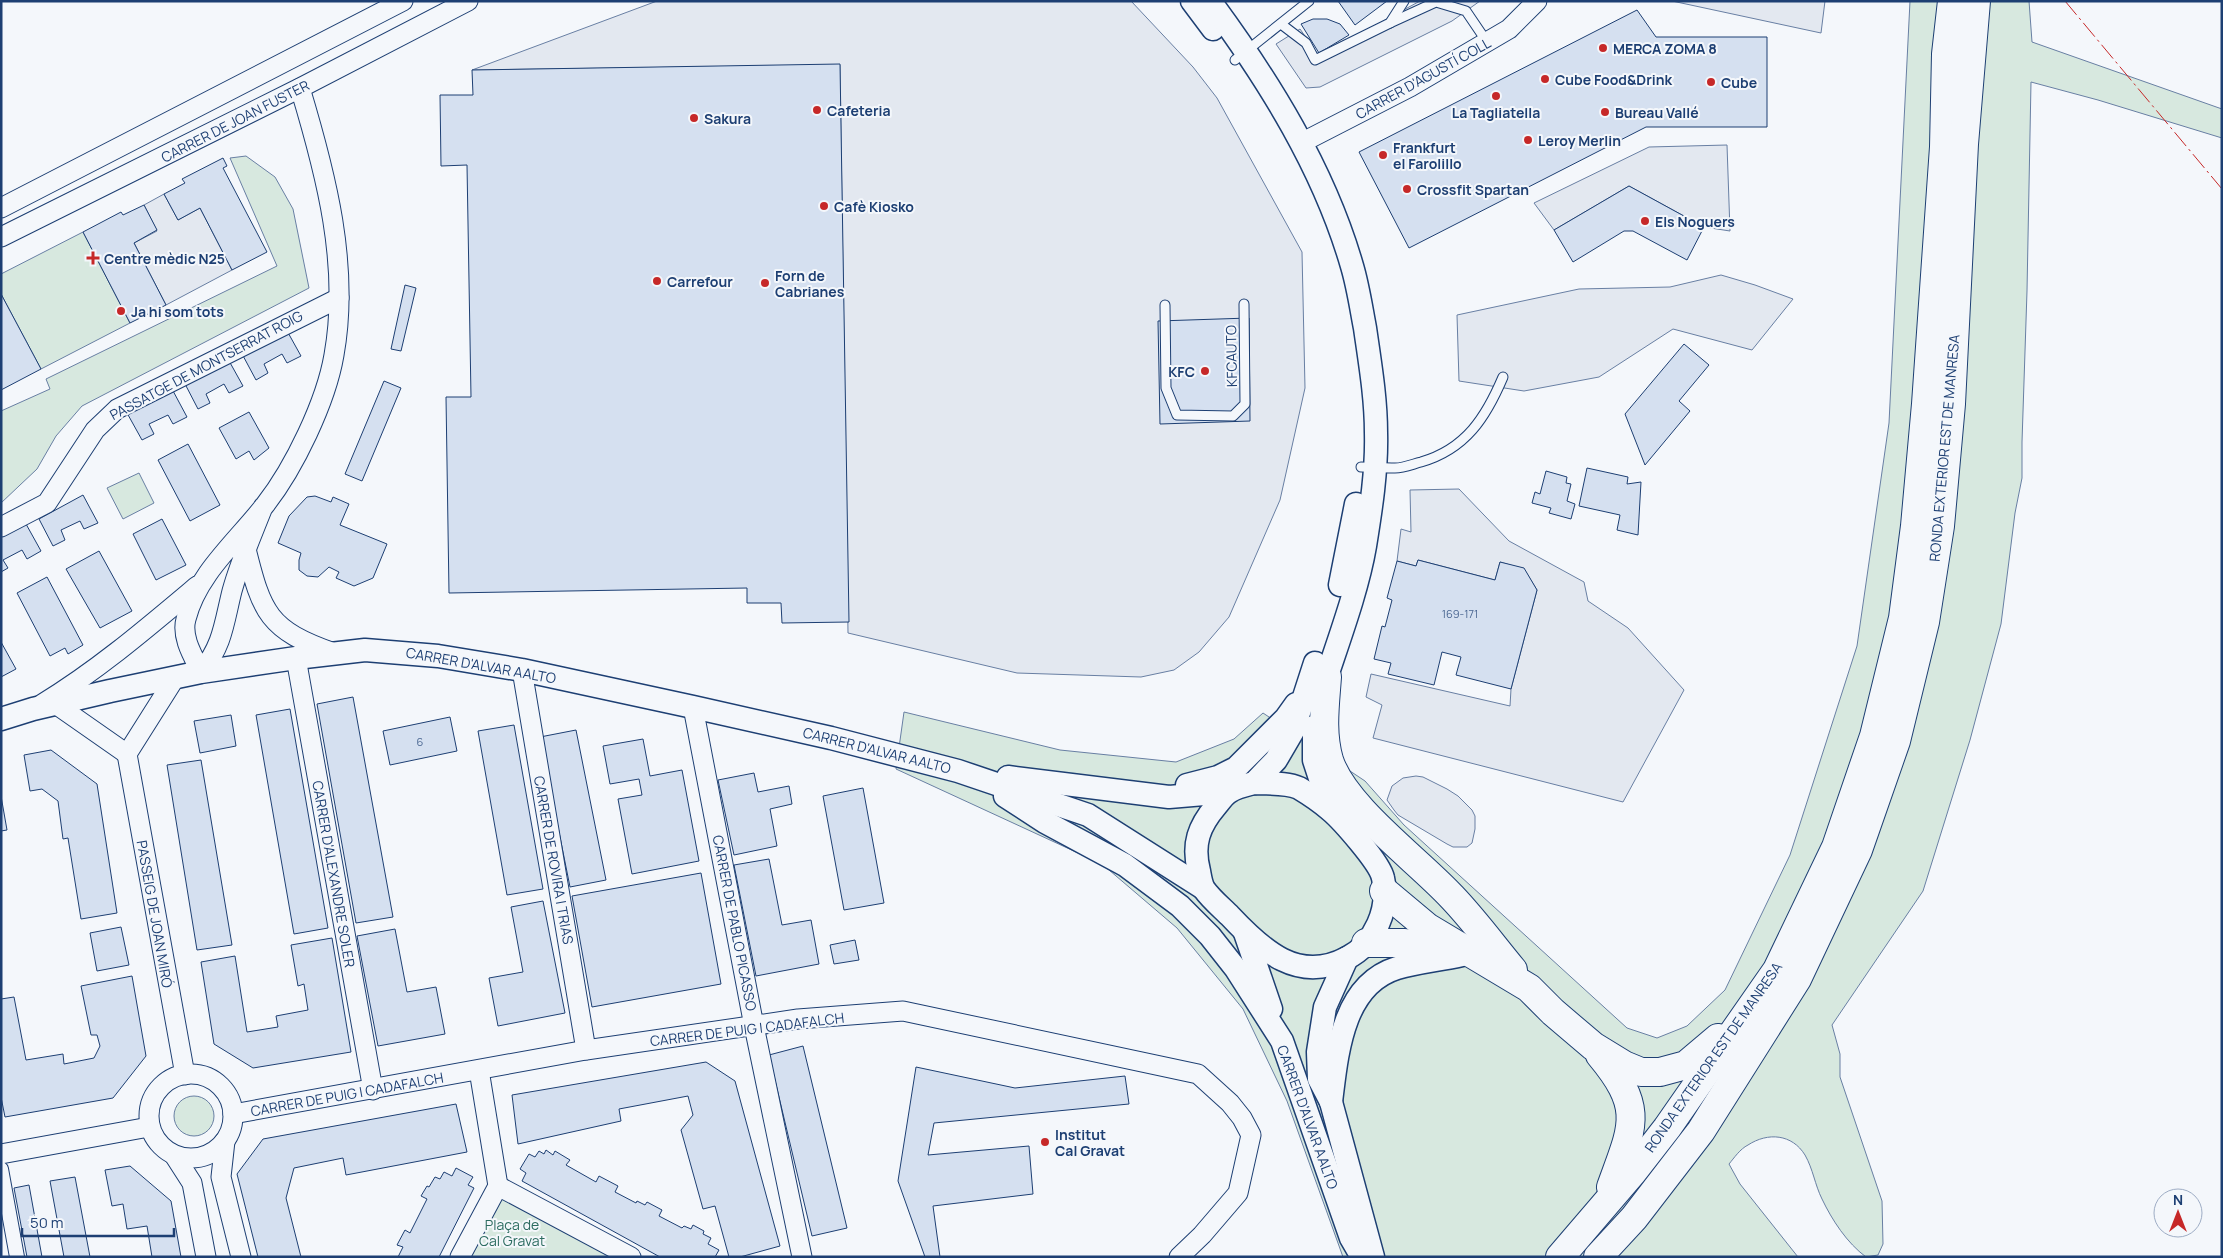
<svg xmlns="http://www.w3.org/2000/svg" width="2223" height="1258" viewBox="0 0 2223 1258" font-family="Manrope,sans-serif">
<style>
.green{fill:#d7e8df;stroke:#687fa3}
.parking{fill:#e3e8f0;stroke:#687fa3}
.building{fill:#d5e0f0;stroke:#1d3f73}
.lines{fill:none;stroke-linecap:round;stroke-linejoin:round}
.service-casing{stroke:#1d3f73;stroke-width:11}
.pedestrian-casing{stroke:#1d3f73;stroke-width:16}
.minor-casing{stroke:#1d3f73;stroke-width:21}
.tertiary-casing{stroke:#1d3f73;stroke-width:25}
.trunk-casing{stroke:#1d3f73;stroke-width:30}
.service{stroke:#f4f7fb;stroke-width:9}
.pedestrian{stroke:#f4f7fb;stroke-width:14}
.minor{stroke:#f4f7fb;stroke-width:19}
.tertiary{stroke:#f4f7fb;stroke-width:22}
.trunk{stroke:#f4f7fb;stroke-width:28}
.power{stroke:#c62828;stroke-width:1;stroke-dasharray:18 4 2.5 4;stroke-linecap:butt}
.poi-dot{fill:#c62828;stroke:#f4f7fb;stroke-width:2}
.labels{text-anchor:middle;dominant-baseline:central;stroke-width:4;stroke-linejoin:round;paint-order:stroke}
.number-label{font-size:11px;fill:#4b6792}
.poi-label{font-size:14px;font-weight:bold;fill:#1d3f73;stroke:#f4f7fb;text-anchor:start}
.street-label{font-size:14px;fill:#1d3f73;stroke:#f4f7fb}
.park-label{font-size:14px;fill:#2c6c60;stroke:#f4f7fb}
</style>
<rect width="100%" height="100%" fill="#f4f7fb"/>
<g class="green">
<path d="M 1910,1 L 2029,1 L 2032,42 L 2222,109 L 2222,138 L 2098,100 L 2031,82 L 2027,291 L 2022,442 L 2022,478 L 2015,513 L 2001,624 L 1970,740 L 1923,891 L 1832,1025 L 1840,1054 L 1840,1077 L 1882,1201 L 1883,1244 L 1878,1255 L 1866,1257 C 1847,1243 1832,1220 1822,1199 C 1815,1185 1813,1169 1805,1155 C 1792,1134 1768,1132 1748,1145 C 1740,1149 1734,1158 1729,1164 L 1740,1184 L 1798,1257 L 1343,1257 L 1287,1101 L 1243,1009 L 1177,928 L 1102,864 L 896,769 L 904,712 L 1060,750 L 1176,762 L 1234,739 L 1263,713 L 1365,781 L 1404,825 L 1627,1028 L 1657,1038 L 1687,1026 L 1725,990 L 1790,855 L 1857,646 L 1889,423 Z"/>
<path d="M 246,156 L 275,177 L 293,209 L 309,288 L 82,406 L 56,436 L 37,469 L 1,503 L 1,411 L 50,389 L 46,379 L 277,266 L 230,158 Z"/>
<path d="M 83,232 L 130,323 L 41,369 L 1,294 L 1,274 Z"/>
<path d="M 139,473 L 154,503 L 123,519 L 107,488 Z"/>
<circle cx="194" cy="1116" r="20"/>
<path d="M 501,1197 L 612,1257 L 469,1257 Z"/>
</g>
<g class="parking">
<path d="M 657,1 L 1131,1 L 1193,67 L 1217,98 L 1302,252 L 1305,388 L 1280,500 L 1229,617 L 1199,652 L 1174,670 L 1141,677 L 1017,673 L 848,633 L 840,65 L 472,70 Z"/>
<path d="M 1420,1 L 1480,1 L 1452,21 L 1320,87 L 1306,88 L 1276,44 L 1300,29 L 1319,56 Z"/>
<path d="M 1672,1 L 1825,1 L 1821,33 Z"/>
<path d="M 1727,145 L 1730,231 L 1704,227 L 1629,186 L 1554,230 L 1534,203 L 1649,147 Z"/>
<path d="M 164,194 L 178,220 L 200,208 L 232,270 L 166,305 L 134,243 L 157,231 L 144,205 Z"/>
<path d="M 1721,275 L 1755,285 L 1793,299 L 1752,350 L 1673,329 L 1599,377 L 1524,391 L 1459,381 L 1457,315 L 1579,289 L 1670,287 Z"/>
<path d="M 1459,489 L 1509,541 L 1584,582 L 1588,601 L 1628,628 L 1684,690 L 1623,802 L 1373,738 L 1382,705 L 1366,697 L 1371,674 L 1510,706 L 1511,689 L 1537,590 L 1524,569 L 1500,562 L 1495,580 L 1418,560 L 1416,566 L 1397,561 L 1401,529 L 1411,532 L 1410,490 Z"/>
<path d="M 1416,776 L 1423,777 L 1447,789 L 1458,796 L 1472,810 L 1475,816 L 1475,829 L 1472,843 L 1467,847 L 1453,847 L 1447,844 L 1398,815 L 1394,810 L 1387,800 L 1392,786 L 1403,778 Z"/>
</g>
<g class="building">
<path d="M 1338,1 L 1387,1 L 1355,25 Z"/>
<path d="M 1637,10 L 1656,37 L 1767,37 L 1767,127 L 1646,127 L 1409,248 L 1359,152 Z"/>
<path d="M 1313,19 L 1327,19 L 1340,24 L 1349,35 L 1319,53 L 1301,24 Z"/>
<path d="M 840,64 L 849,622 L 782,623 L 781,603 L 747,603 L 747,588 L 449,593 L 446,397 L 471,397 L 467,165 L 441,166 L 440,95 L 473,95 L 472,70 Z"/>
<path d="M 223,158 L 227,166 L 223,168 L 267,252 L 232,270 L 200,208 L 178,220 L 164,194 L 185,183 L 182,179 Z"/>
<path d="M 1629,186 L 1704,227 L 1687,260 L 1633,231 L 1624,231 L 1573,262 L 1554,230 Z"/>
<path d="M 144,205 L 157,230 L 134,243 L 166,305 L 130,323 L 83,232 L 121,212 L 123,215 Z"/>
<path d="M 405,285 L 416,288 L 401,351 L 391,349 Z"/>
<path d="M 1,294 L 41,369 L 1,390 Z"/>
<path d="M 1249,318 L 1250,421 L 1160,424 L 1158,321 Z"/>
<path d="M 286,329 L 301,356 L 287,363 L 282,354 L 264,364 L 268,373 L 256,380 L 241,352 Z"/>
<path d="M 1684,344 L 1709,365 L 1679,401 L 1690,411 L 1645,465 L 1625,414 Z"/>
<path d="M 228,359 L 243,386 L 229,393 L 224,384 L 206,394 L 210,403 L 198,409 L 184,382 Z"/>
<path d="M 384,381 L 401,388 L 362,481 L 345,474 Z"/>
<path d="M 172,389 L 187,417 L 173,424 L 168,415 L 149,424 L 154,434 L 142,440 L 127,413 Z"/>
<path d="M 249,412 L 269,448 L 254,460 L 249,451 L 236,459 L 219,428 Z"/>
<path d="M 188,444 L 220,505 L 190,521 L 158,460 Z"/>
<path d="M 1587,468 L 1628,477 L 1627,484 L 1641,482 L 1638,535 L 1617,530 L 1620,515 L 1579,506 Z"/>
<path d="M 1546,471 L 1567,477 L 1566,483 L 1571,484 L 1567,501 L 1575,504 L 1571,519 L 1549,513 L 1551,508 L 1532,503 L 1535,492 L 1540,494 Z"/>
<path d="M 83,495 L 98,523 L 84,529 L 80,521 L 61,530 L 65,540 L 53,546 L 39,519 Z"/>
<path d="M 315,496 L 331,502 L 333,497 L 349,504 L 340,525 L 387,544 L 373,578 L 354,586 L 336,578 L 339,572 L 329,567 L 318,577 L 307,576 L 299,570 L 299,560 L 301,553 L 278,543 L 289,516 L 307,497 Z"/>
<path d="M 162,519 L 186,565 L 156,580 L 133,534 Z"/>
<path d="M 26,524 L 41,551 L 27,559 L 22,550 L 3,560 L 8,568 L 1,572 L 1,537 Z"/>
<path d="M 99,551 L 132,611 L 100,628 L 66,569 Z"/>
<path d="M 1418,560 L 1495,580 L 1500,562 L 1524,568 L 1537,590 L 1511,689 L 1456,675 L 1461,657 L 1442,652 L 1434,685 L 1388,674 L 1391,663 L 1374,659 L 1382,626 L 1385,627 L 1392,600 L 1387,598 L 1397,561 L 1416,566 Z"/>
<path d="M 47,577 L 83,645 L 68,654 L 65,648 L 50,656 L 17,593 Z"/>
<path d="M 1,642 L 16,669 L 1,677 Z"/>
<path d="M 353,697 L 393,917 L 356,923 L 317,704 Z"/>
<path d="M 290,709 L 328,928 L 294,934 L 256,715 Z"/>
<path d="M 231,715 L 236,746 L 200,753 L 194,721 Z"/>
<path d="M 450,717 L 457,751 L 390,765 L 383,731 Z"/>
<path d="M 514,725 L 543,889 L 507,895 L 478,731 Z"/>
<path d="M 576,730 L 606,880 L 570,887 L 540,737 Z"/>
<path d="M 643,739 L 650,776 L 682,770 L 699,861 L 632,874 L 618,799 L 642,795 L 639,779 L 610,784 L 603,746 Z"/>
<path d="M 51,750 L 97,784 L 117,913 L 81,919 L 68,838 L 63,839 L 58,801 L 42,789 L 30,791 L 24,755 Z"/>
<path d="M 201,760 L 232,945 L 197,950 L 167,765 Z"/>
<path d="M 754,773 L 758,792 L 789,786 L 792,804 L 770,809 L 777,846 L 734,855 L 718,780 Z"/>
<path d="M 863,788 L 884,903 L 844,910 L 823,796 Z"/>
<path d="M 1,796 L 7,830 L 1,831 Z"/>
<path d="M 769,859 L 782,925 L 811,920 L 819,964 L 756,976 L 734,865 Z"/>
<path d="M 701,873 L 721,984 L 592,1007 L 572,896 Z"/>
<path d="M 543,901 L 565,1013 L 498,1026 L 489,978 L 523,972 L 511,907 Z"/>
<path d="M 121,927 L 129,965 L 97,971 L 90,933 Z"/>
<path d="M 395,929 L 407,992 L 436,987 L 445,1034 L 378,1046 L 357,936 Z"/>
<path d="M 332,938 L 351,1052 L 253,1068 L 214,1044 L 201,962 L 235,956 L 247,1032 L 278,1027 L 276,1016 L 308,1010 L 304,984 L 298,986 L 291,945 Z"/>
<path d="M 855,940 L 859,960 L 834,964 L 830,945 Z"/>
<path d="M 132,976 L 146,1056 L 113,1098 L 5,1117 L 1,1097 L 1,999 L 14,997 L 26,1060 L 63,1054 L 64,1064 L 94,1058 L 100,1046 L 97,1035 L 91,1035 L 81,986 Z"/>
<path d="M 803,1046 L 847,1228 L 812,1236 L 769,1055 Z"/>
<path d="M 706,1062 L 735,1081 L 780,1246 L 740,1257 L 729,1257 L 715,1206 L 703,1209 L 681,1130 L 693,1115 L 688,1096 L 619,1109 L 621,1121 L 518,1144 L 512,1095 Z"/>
<path d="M 916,1067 L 1015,1088 L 1125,1076 L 1129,1104 L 934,1123 L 928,1155 L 1029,1146 L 1033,1194 L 933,1206 L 940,1257 L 925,1257 L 898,1181 Z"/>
<path d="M 456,1104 L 467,1152 L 346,1175 L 343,1158 L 294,1168 L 286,1198 L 301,1257 L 258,1257 L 237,1174 L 263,1139 Z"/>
<path d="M 546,1150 L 553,1155 L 555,1151 L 570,1160 L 566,1165 L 596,1182 L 599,1176 L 618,1186 L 615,1192 L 636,1203 L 637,1201 L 645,1205 L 647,1202 L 662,1210 L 659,1216 L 682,1228 L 684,1226 L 691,1229 L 693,1225 L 704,1231 L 703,1234 L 711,1238 L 708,1244 L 719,1250 L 715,1257 L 660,1257 L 522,1181 L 526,1173 L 520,1169 L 529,1154 L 535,1157 L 539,1151 L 544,1154 Z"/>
<path d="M 130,1166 L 171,1201 L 181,1257 L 152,1257 L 147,1226 L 127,1229 L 123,1204 L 112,1206 L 105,1170 Z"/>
<path d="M 456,1168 L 473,1177 L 468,1185 L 474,1188 L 439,1257 L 398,1257 L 403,1247 L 397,1245 L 405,1230 L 410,1233 L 427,1199 L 421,1196 L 427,1186 L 429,1187 L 435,1177 L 440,1179 L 444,1172 L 452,1176 Z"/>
<path d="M 75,1177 L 90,1257 L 64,1257 L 50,1181 Z"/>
<path d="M 29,1185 L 42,1257 L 27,1257 L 14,1188 Z"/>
</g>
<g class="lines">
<defs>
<g id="service">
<path d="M 1390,23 L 1436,2 L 1466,11 L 1487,42"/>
<path d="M 1281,24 L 1306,43 L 1315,60 L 1390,23 L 1404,1"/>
<path d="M 1235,60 L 1309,1"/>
<path d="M 1165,305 L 1166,388 L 1177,415 L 1233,416 L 1245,404 L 1244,304"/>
<path d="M 1361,467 C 1372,467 1384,468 1395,468 C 1404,468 1413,464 1421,462 C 1466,449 1486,417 1503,377"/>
</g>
<path id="pedestrian" d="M 1,1169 L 17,1257"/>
<g id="minor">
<path d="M 1301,143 L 1410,87 L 1509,29 L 1537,1"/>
<path d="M 1,208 L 403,1"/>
<path d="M 1,237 L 300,88 L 468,1"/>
<path d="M 263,507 C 252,535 240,562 232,591 C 224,623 223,645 201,672 C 193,656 181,637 186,619 C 197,574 238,540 265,505 C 294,468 326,402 334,355 C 350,266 326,174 300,88"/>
<path d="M 1,527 L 47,503 L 95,430 L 117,409 L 339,298"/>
<path d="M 246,549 C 262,613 268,630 334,653"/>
<path d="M 296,658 L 373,1090"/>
<path d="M 522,670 L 586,1050"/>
<path d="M 175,678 L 127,754 L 185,1075"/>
<path d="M 54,703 L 127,754"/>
<path d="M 42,704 C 98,670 147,628 197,586"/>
<path d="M 693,707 L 754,1026 L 802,1257"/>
<circle cx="191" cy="1116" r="42"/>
<path d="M 233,1114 L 586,1050 L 798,1019 L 903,1011 L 1198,1074 L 1230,1103 L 1242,1118 L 1251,1135 L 1238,1193 L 1202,1235 L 1179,1257"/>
<path d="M 225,1141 L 221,1177 L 241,1257"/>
<path d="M 1,1154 L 149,1127"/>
<path d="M 174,1155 L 192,1183 L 206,1257"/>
<path d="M 498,1186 L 631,1257"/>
<path d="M 460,1257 L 498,1186 L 479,1070"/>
</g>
<g id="tertiary">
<path d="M 1192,1 L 1213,29"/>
<path d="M 1210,1 C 1269,81 1324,169 1352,266 C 1358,286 1361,307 1365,328 C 1370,363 1376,398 1376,433 C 1377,470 1371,509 1365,546 C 1357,593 1336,647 1321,694"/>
<path d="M 1340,585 L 1356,504"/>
<path d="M 1,719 L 33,709 L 110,691 L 201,672 L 296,658 L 365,650 L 438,656 L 522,670 L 693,707 L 831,738 L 958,771 L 1088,815 L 1203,888"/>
<path d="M 1314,727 L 1314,760 L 1330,809"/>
<path d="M 1008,777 L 1169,797 L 1228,792"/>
<path d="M 1254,783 L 1276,760 L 1293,731 L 1315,663"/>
<path d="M 1254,783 C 1268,784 1286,782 1299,788 C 1309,794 1321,802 1330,810 C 1342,820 1380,863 1383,878 C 1390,908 1375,944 1347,958 C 1298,984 1262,950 1230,916 C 1222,908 1211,899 1204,889 C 1201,884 1200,876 1199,871 C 1192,844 1199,826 1216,806 C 1220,801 1224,795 1229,792 C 1236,787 1246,785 1254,783 Z"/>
<path d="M 1187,785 L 1218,777 L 1236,768 L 1286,718 L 1296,704"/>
<path d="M 1005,796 L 1045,822 L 1125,865 L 1180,906 L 1210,936 L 1236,969 L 1282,1041 L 1351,1238 L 1362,1257"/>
<path d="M 1245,933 L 1271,1009"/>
<path d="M 1347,958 L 1325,1007 L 1318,1052 L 1319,1079 L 1331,1102 L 1373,1257"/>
<path d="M 1331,1102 C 1337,1054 1342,985 1397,968 C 1418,962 1440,960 1462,955"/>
</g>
<g id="trunk">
<path d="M 1327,677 C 1325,705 1321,732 1329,760 C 1344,807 1418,860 1452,897 C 1474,920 1493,946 1513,970"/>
<path d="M 1384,891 L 1427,927 L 1529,988 L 1553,1012 L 1593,1046 L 1624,1065 L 1641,1072 L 1660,1072 L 1686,1065 L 1718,1038"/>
<path d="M 1366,943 L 1405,943 L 1459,951"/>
<path d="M 1600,1055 C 1645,1109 1633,1126 1611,1187"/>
<path d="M 1560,1257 L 1632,1173 L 1667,1128 L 1777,970 L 1836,847 L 1874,736 L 1903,618 L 1915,526 L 1926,404 L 1944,147 L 1946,54 L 1952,1"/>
<path d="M 1598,1257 L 1634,1218 L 1701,1131 L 1797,979 L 1858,850 L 1896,741 L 1925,622 L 1940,526 L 1951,404 L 1964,144 L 1976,1"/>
</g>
</defs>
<use href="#service" class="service-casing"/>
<use href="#pedestrian" class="pedestrian-casing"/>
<use href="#minor" class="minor-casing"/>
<use href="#tertiary" class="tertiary-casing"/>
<use href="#trunk" class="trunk-casing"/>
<use href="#service" class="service"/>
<use href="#pedestrian" class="pedestrian"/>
<use href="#minor" class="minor"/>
<use href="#tertiary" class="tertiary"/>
<use href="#trunk" class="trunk"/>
<path class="power" d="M 2065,1 L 2222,189"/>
</g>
<g class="poi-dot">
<circle cx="1603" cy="48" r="5"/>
<circle cx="1545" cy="79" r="5"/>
<circle cx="1711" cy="82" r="5"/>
<circle cx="1496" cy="96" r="5"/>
<circle cx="817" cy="110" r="5"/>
<circle cx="1605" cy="112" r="5"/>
<circle cx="694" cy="118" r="5"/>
<circle cx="1528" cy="140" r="5"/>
<circle cx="1383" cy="155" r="5"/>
<circle cx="1407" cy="189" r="5"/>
<circle cx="824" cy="206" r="5"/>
<circle cx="1645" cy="221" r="5"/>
<path d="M90.5 250.5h5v5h5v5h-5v5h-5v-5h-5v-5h5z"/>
<circle cx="657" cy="281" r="5"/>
<circle cx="765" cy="283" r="5"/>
<circle cx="121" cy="311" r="5"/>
<circle cx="1205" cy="371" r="5"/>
<circle cx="1045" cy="1142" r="5"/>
</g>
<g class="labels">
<g class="number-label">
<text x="1460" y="613">169-171</text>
<text x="420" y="741">6</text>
</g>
<g class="poi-label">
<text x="1613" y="48">MERCA ZOMA 8</text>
<text x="1555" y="79">Cube Food&amp;Drink</text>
<text x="1721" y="82">Cube</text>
<text x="827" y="110">Cafeteria</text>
<text x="1496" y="112" text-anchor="middle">La Tagliatella</text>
<text x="1615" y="112">Bureau Vallé</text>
<text x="704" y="118">Sakura</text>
<text x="1538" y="140">Leroy Merlin</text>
<text x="1393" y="147">Frankfurt<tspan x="1393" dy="16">el Farolillo</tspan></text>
<text x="1417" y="189">Crossfit Spartan</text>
<text x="834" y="206">Cafè Kiosko</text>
<text x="1655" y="221">Els Noguers</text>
<text x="104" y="258">Centre mèdic N25</text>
<text x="775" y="275">Forn de<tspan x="775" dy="16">Cabrianes</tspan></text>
<text x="667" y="281">Carrefour</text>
<text x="131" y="311">Ja hi som tots</text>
<text x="1195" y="371" text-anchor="end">KFC</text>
<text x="1055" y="1134">Institut<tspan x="1055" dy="16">Cal Gravat</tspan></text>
</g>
<g class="street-label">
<text transform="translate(1423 78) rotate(-29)">CARRER D'AGUSTÍ COLL</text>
<text transform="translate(235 121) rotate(-27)">CARRER DE JOAN FUSTER</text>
<text transform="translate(1231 356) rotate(-91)">KFCAUTO</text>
<text transform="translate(206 365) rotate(-28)">PASSATGE DE MONTSERRAT ROIG</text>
<text transform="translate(1944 448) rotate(-85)">RONDA EXTERIOR EST DE MANRESA</text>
<text transform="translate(481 665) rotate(10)">CARRER D'ALVAR AALTO</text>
<text transform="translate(877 750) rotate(14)">CARRER D'ALVAR AALTO</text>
<text transform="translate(554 860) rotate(80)">CARRER DE ROVIRA I TRIAS</text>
<text transform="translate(334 874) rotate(80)">CARRER D'ALEXANDRE SOLER</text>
<text transform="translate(155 914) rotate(80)">PASSEIG DE JOAN MIRÓ</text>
<text transform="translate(735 923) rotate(79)">CARRER DE PABLO PICASSO</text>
<text transform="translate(747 1029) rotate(-7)">CARRER DE PUIG I CADAFALCH</text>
<text transform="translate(1713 1057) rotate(-55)">RONDA EXTERIOR EST DE MANRESA</text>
<text transform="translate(347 1094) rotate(-10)">CARRER DE PUIG I CADAFALCH</text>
<text transform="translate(1308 1117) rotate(70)">CARRER D'ALVAR AALTO</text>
</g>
<g class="park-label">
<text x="512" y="1224">Plaça de<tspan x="512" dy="16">Cal Gravat</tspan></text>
</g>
</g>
<rect width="2223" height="1258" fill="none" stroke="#1d3f73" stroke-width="5"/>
<g transform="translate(2178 1213)"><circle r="24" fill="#f4f7fb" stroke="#9eadc5"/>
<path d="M0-4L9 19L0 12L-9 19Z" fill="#c62828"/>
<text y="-8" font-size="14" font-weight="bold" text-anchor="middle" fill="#1d3f73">N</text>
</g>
<path d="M22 1228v8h152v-8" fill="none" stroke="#1d3f73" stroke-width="2.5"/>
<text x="30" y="1228" font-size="15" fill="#1d3f73" stroke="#f4f7fb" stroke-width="4" paint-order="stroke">50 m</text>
</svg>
